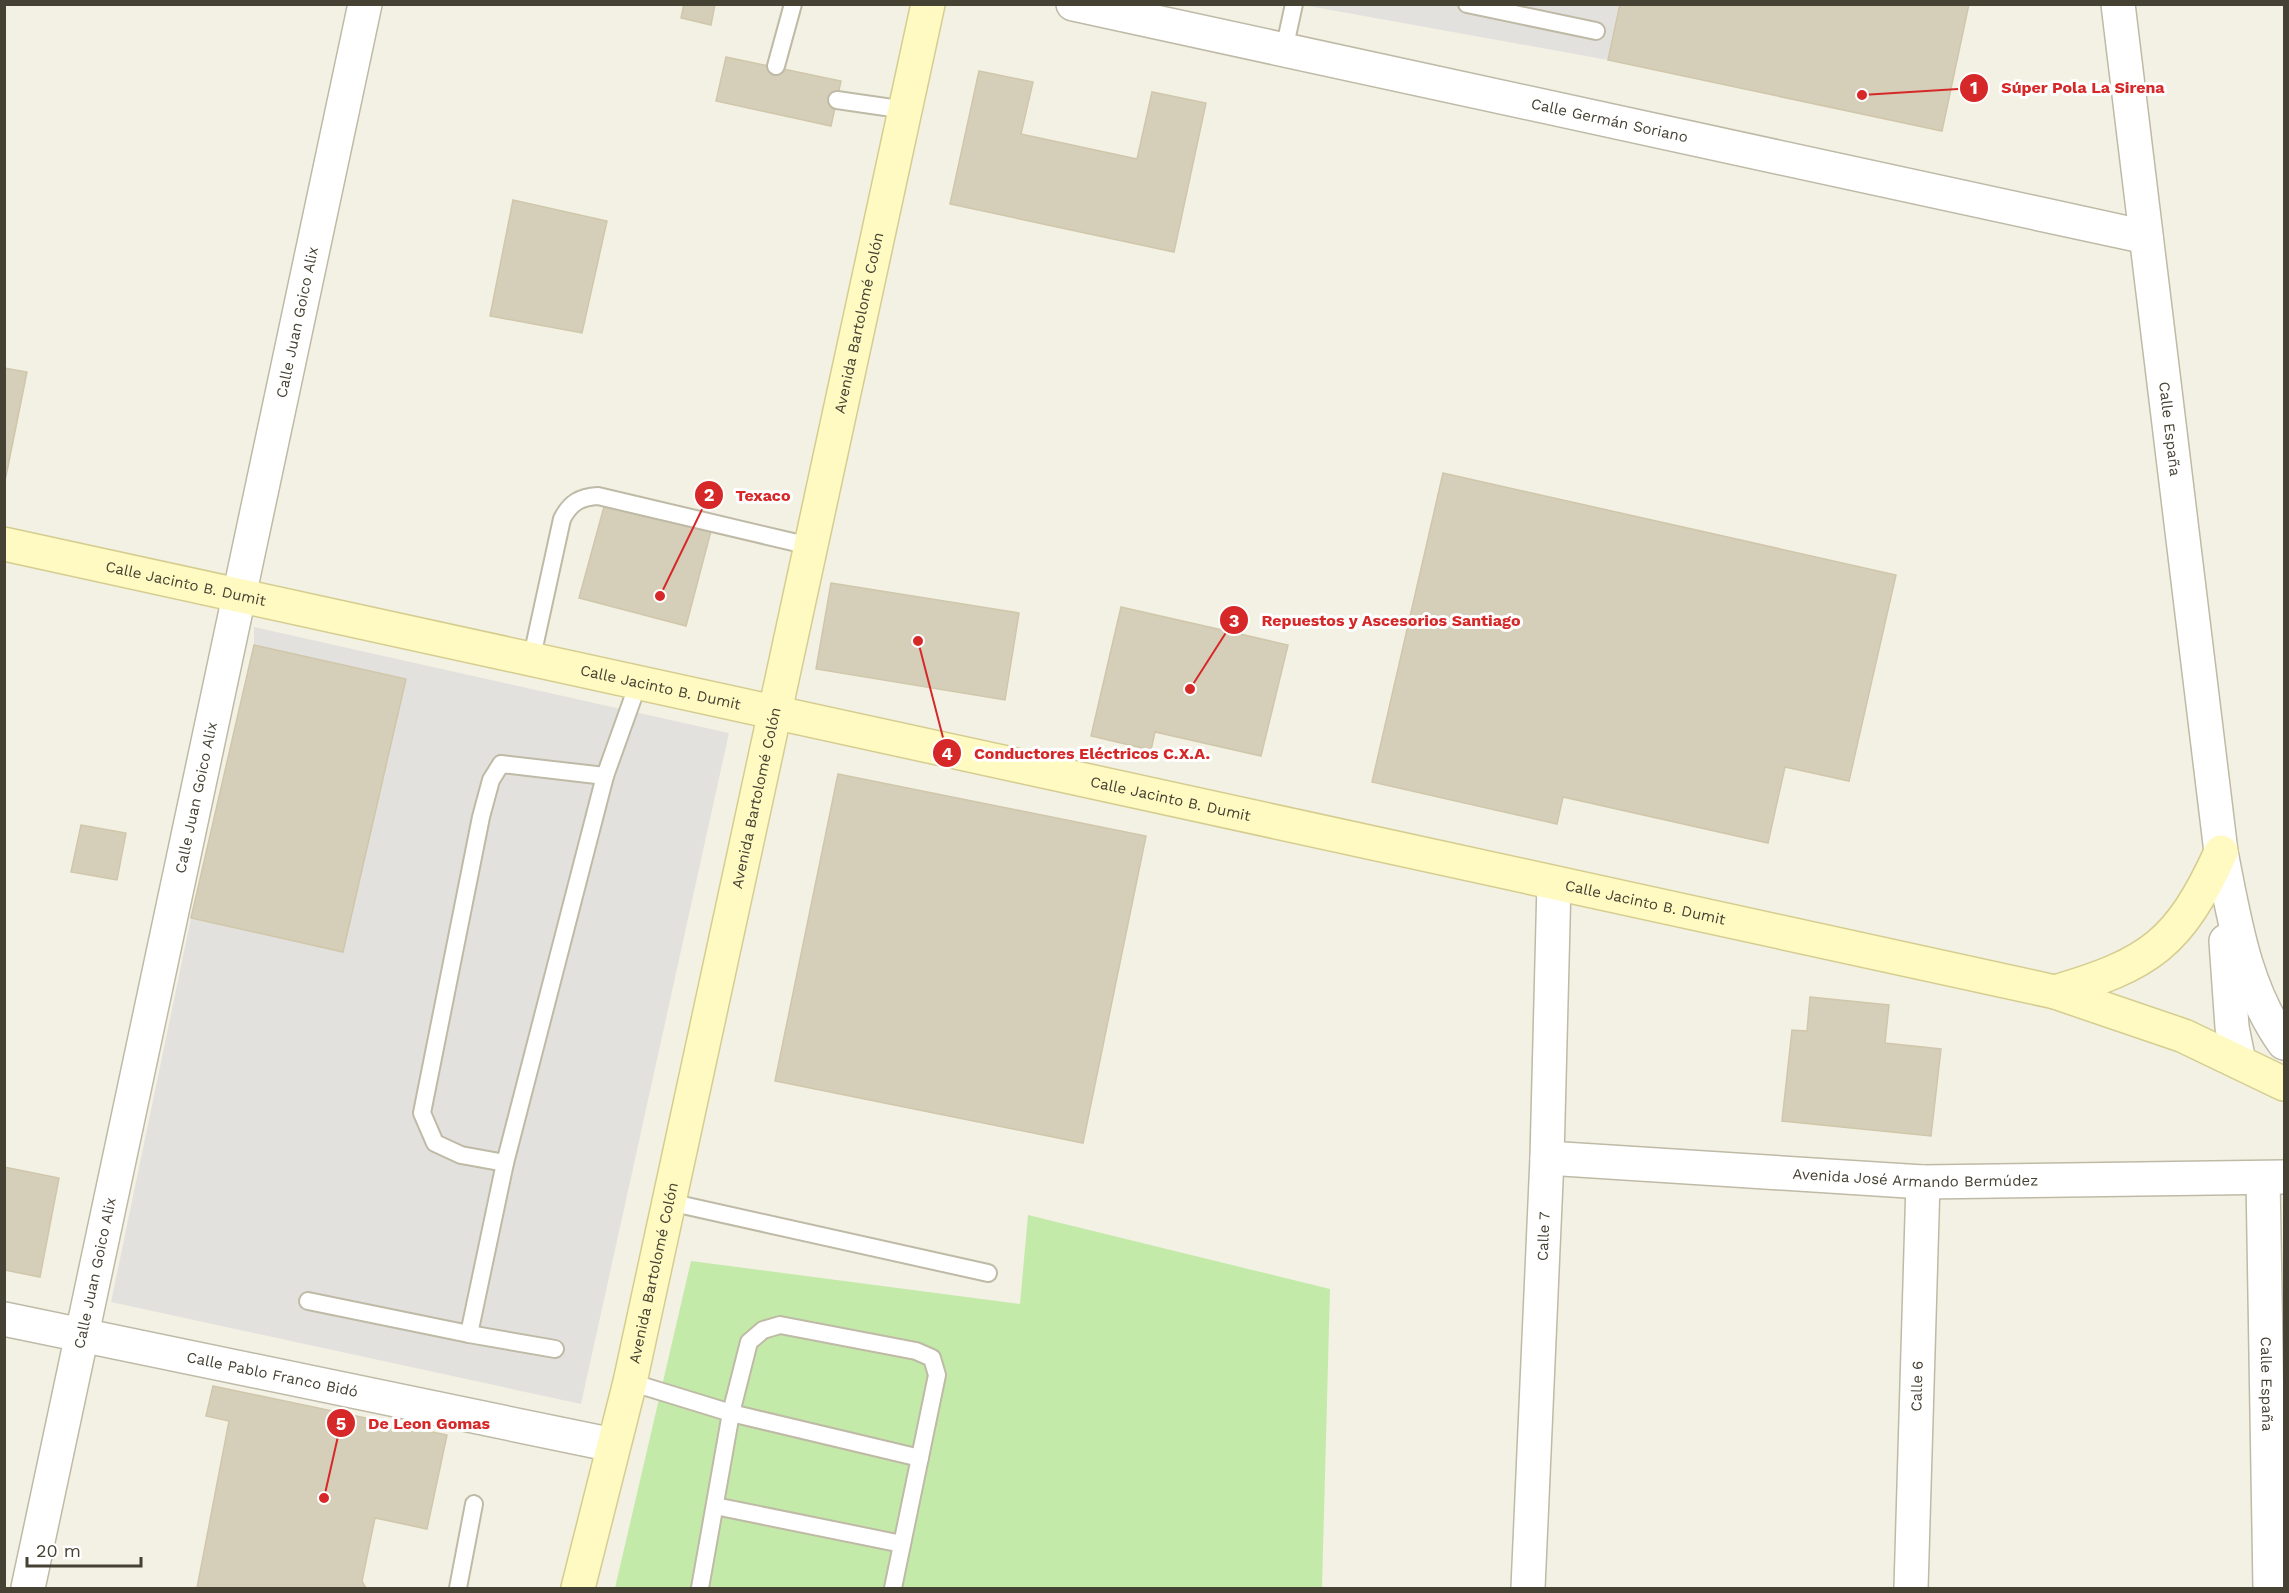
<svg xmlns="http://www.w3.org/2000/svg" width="2289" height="1593" viewBox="0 0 2289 1593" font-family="'Work Sans',sans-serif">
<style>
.green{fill:#c4eaaa}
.parking{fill:#e3e1dd}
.building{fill:#d5ceb8;stroke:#d0c7ab;stroke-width:1.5}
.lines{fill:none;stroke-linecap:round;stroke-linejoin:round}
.lane-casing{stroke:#bfbaa6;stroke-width:20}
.street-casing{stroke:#bfbaa6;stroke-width:36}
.secondary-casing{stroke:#d5cd90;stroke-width:36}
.lane{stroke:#fff;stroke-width:16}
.street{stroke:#fff;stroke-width:33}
.secondary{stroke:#fff9c2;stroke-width:33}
.labels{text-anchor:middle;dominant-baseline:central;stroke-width:6;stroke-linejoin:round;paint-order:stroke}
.street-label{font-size:15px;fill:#454133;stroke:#fff}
.leader{fill:none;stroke:#d62828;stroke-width:2}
.callout-dot{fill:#d62828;stroke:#fff;stroke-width:2}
.mark-label{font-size:18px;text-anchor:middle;font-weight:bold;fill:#fff}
.callout-label{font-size:16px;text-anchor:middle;font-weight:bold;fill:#d62828;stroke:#fff;stroke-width:6;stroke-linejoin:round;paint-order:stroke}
</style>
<rect width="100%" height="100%" fill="#f3f1e4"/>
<path class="green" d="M 1028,1215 L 1330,1289 L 1322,1588 L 615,1588 L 691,1261 L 1020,1304 Z"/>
<g class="parking">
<path d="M 1303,5 L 1620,5 L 1608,60 Z"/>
<path d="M 254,627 L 729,733 L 581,1404 L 111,1302 L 191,918 L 254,645 Z"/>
</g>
<g class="building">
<path d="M 684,4 L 715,4 L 711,25 L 681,18 Z"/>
<path d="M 1620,4 L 1969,4 L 1942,131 L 1608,60 Z"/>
<path d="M 726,57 L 841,81 L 831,126 L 716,101 Z"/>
<path d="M 979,71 L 1033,82 L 1021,134 L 1137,159 L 1152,92 L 1206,103 L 1174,252 L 950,204 Z"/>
<path d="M 513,200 L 607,221 L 582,333 L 490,316 Z"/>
<path d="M 4,368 L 27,372 L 4,486 Z"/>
<path d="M 1443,473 L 1896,575 L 1849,781 L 1785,767 L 1768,843 L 1563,797 L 1557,824 L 1372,782 Z"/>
<path d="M 605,503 L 711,531 L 686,626 L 579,598 Z"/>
<path d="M 831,583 L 1019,613 L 1005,700 L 816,669 Z"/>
<path d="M 1121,607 L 1288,645 L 1261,756 L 1155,732 L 1151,750 L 1091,736 Z"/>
<path d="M 254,645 L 406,679 L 343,952 L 191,918 Z"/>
<path d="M 838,774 L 1146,836 L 1083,1143 L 775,1081 Z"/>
<path d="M 81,825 L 126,833 L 117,880 L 71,872 Z"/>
<path d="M 1810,997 L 1889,1005 L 1885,1043 L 1941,1049 L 1931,1136 L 1782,1121 L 1792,1030 L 1807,1031 Z"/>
<path d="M 4,1167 L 59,1178 L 40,1277 L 4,1270 Z"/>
<path d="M 213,1386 L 447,1435 L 427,1529 L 375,1518 L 362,1581 L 366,1588 L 197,1588 L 229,1421 L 206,1416 Z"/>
</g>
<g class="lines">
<defs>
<g id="lane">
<path d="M 1467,4 L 1596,31"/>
<path d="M 1284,50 L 1294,4"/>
<path d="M 776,66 L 793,4"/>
<path d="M 837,100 L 906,110"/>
<path d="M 531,661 L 562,519 C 570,503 580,497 598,496 L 810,546"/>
<path d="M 505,1163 L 461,1155 L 435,1143 L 422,1113 L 481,817 L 491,780 L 501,764 L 605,776"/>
<path d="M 669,1202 L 988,1273"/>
<path d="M 308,1301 L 469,1334"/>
<path d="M 555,1349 L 469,1334 L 505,1163 L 605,776 L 639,681"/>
<path d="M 630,1382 L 731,1413 L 920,1458"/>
<path d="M 715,1506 L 902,1544"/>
<path d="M 458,1588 L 474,1504"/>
<path d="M 700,1588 L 731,1413 L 749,1342 L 763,1330 L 780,1325 L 916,1351 L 932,1358 L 937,1375 L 893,1588"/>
</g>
<g id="street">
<path id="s1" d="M 1073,4 L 2146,237"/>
<path id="s2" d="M 2118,4 L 2221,852 C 2234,917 2244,988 2284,1043"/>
<path d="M 2226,941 L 2232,1027 L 2239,1062"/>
<path id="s3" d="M 1547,1158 L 1923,1182 L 2284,1177"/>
<path id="s4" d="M 2263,1178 L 2270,1588"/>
<path id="s5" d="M 4,1319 L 613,1445"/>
<path id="s6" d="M 28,1588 L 365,4"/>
<path id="s7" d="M 1528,1588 L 1547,1158 L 1554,883"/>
<path id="s8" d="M 1911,1588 L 1923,1182"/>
</g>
<g id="secondary">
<path id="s9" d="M 4,544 L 2055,992 L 2184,1036 L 2284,1084"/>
<path d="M 2055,992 C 2150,964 2179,944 2221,852"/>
<path id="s10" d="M 578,1588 L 630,1382 L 928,4"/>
</g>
</defs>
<use href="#lane" class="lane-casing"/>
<use href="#street" class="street-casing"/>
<use href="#secondary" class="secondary-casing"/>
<use href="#lane" class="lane"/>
<use href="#street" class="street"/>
<use href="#secondary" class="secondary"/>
</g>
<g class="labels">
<g class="street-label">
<text stroke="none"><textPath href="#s1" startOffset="549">Calle Germán Soriano</textPath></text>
<text stroke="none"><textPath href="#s6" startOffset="1294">Calle Juan Goico Alix</textPath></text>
<text stroke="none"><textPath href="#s10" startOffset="1296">Avenida Bartolomé Colón</textPath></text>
<text stroke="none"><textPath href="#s2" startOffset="428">Calle España</textPath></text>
<text stroke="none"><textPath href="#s9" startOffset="186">Calle Jacinto B. Dumit</textPath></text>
<text stroke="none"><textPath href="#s9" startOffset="672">Calle Jacinto B. Dumit</textPath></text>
<text stroke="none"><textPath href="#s6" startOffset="808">Calle Juan Goico Alix</textPath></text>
<text stroke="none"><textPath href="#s10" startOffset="810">Avenida Bartolomé Colón</textPath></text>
<text stroke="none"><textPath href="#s9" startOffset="1194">Calle Jacinto B. Dumit</textPath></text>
<text stroke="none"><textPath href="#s9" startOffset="1680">Calle Jacinto B. Dumit</textPath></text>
<text stroke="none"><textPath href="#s3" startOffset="369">Avenida José Armando Bermúdez</textPath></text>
<text stroke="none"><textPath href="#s7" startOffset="352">Calle 7</textPath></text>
<text stroke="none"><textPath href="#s6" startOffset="322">Calle Juan Goico Alix</textPath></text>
<text stroke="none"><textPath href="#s10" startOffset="324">Avenida Bartolomé Colón</textPath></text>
<text stroke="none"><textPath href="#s5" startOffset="274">Calle Pablo Franco Bidó</textPath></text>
<text stroke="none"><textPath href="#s4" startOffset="206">Calle España</textPath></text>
<text stroke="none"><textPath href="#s8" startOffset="202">Calle 6</textPath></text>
</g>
</g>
<path class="leader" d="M1862 95L1974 88M660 596L709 495M1190 689L1234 620M918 641L947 753M324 1498L341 1423"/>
<g class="callout-dot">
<circle cx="1862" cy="95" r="6"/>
<circle cx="660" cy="596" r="6"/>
<circle cx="1190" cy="689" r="6"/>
<circle cx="918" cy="641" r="6"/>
<circle cx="324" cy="1498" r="6"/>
<circle cx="1974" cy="88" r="15"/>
<circle cx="709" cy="495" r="15"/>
<circle cx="1234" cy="620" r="15"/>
<circle cx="947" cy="753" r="15"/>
<circle cx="341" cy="1423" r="15"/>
</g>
<g class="mark-label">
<text x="1974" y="94">1</text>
<text x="709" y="501">2</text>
<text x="1234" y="627">3</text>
<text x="947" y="760">4</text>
<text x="341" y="1430">5</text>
</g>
<g class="callout-label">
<text x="2083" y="93">Súper Pola La Sirena</text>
<text x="763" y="501">Texaco</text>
<text x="1391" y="626">Repuestos y Ascesorios Santiago</text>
<text x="1092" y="759">Conductores Eléctricos C.X.A.</text>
<text x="429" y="1429">De Leon Gomas</text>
</g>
<rect width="2289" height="1593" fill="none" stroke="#454133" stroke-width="12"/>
<path d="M27 1557v9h114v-9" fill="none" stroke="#454133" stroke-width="3"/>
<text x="36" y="1557" font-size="18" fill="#454133" stroke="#ffffff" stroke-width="4.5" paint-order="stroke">20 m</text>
</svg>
